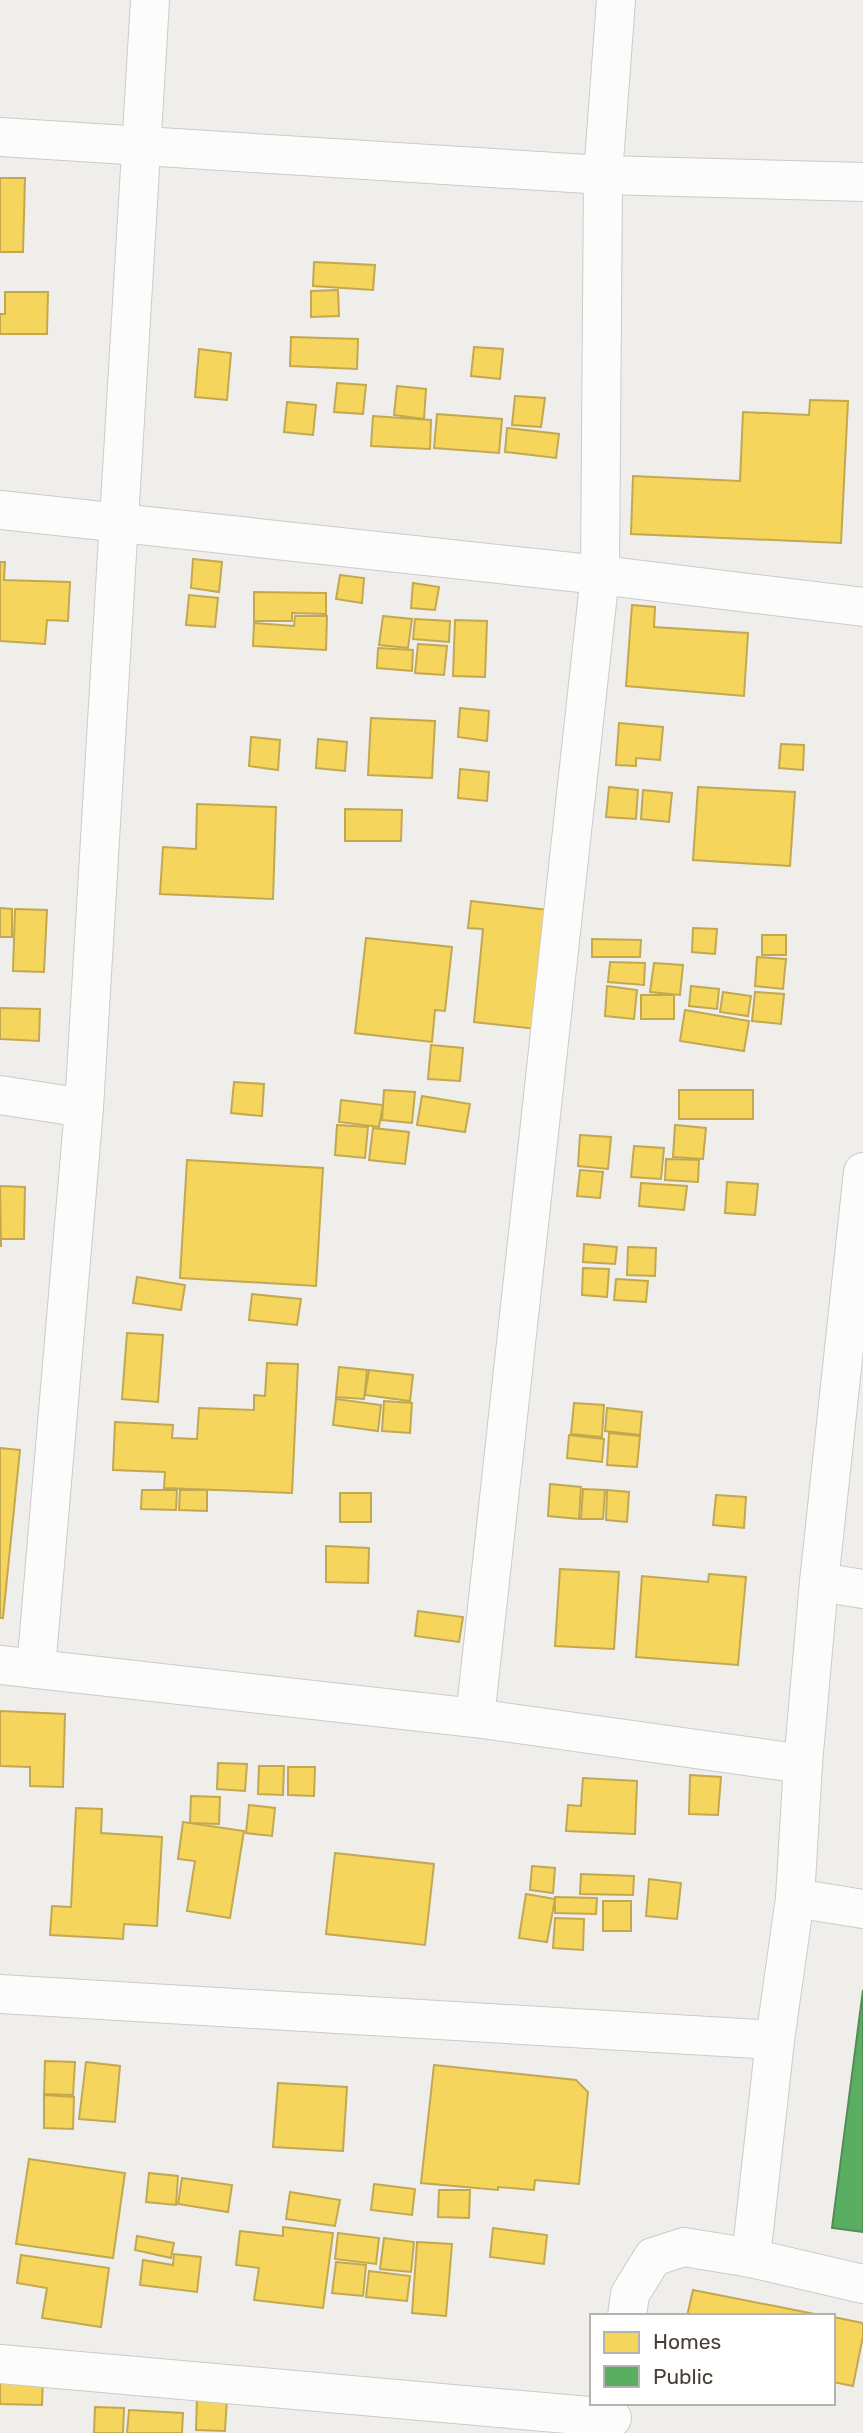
<svg xmlns="http://www.w3.org/2000/svg" width="863" height="2433" viewBox="0 0 863 2433" font-family="Rubik,sans-serif">
<style>
.homes{fill:#f6d55c;stroke:#c2a851;stroke-width:2}
.public{fill:#5aae61;stroke:#548d54;stroke-width:2}
.lines{fill:none;stroke-linecap:round;stroke-linejoin:round}
.minor-casing{stroke:#cdcac7;stroke-width:40}
.minor{stroke:#fdfcfc;stroke-width:38}
</style>
<rect width="100%" height="100%" fill="#f0eeeb"/>
<g class="homes">
<path d="M 0,178 L 25,178 L 23,252 L 0,252 Z"/>
<path d="M 314,262 L 375,265 L 373,290 L 313,286 Z"/>
<path d="M 338,290 L 339,316 L 311,317 L 311,291 Z"/>
<path d="M 5,292 L 48,292 L 47,334 L 0,334 L 0,314 L 5,314 Z"/>
<path d="M 291,337 L 358,339 L 357,369 L 290,366 Z"/>
<path d="M 474,347 L 503,349 L 500,379 L 471,376 Z"/>
<path d="M 199,349 L 231,353 L 227,400 L 195,397 Z"/>
<path d="M 337,383 L 366,385 L 363,414 L 334,412 Z"/>
<path d="M 397,386 L 426,389 L 424,419 L 394,415 Z"/>
<path d="M 515,396 L 545,398 L 541,427 L 512,425 Z"/>
<path d="M 810,400 L 848,401 L 841,543 L 631,534 L 633,476 L 740,481 L 743,412 L 809,415 Z"/>
<path d="M 287,402 L 316,405 L 313,435 L 284,432 Z"/>
<path d="M 437,414 L 502,419 L 499,453 L 434,448 Z"/>
<path d="M 373,416 L 431,420 L 430,449 L 371,446 Z"/>
<path d="M 507,428 L 559,434 L 556,458 L 505,452 Z"/>
<path d="M 193,559 L 222,562 L 219,592 L 191,588 Z"/>
<path d="M 0,562 L 5,562 L 4,580 L 70,582 L 68,621 L 47,620 L 45,644 L 0,641 Z"/>
<path d="M 340,575 L 364,578 L 362,603 L 336,599 Z"/>
<path d="M 413,583 L 439,587 L 435,610 L 411,608 Z"/>
<path d="M 254,592 L 326,593 L 326,614 L 292,613 L 292,621 L 254,621 Z"/>
<path d="M 189,595 L 218,598 L 215,627 L 186,625 Z"/>
<path d="M 632,605 L 655,607 L 654,627 L 748,633 L 744,696 L 626,686 Z"/>
<path d="M 295,616 L 327,616 L 326,650 L 253,646 L 254,623 L 294,626 Z"/>
<path d="M 383,616 L 412,619 L 408,648 L 379,645 Z"/>
<path d="M 415,619 L 450,621 L 449,642 L 413,639 Z"/>
<path d="M 455,620 L 487,621 L 485,677 L 453,676 Z"/>
<path d="M 418,644 L 447,646 L 444,675 L 415,673 Z"/>
<path d="M 378,648 L 413,650 L 412,671 L 377,668 Z"/>
<path d="M 460,708 L 489,711 L 487,741 L 458,737 Z"/>
<path d="M 371,718 L 435,721 L 432,778 L 368,775 Z"/>
<path d="M 619,723 L 663,727 L 660,760 L 636,758 L 636,766 L 616,765 Z"/>
<path d="M 251,737 L 280,740 L 278,770 L 249,766 Z"/>
<path d="M 318,739 L 347,742 L 345,771 L 316,768 Z"/>
<path d="M 781,744 L 804,745 L 803,770 L 779,768 Z"/>
<path d="M 460,769 L 489,772 L 487,801 L 458,798 Z"/>
<path d="M 609,787 L 638,790 L 636,819 L 606,817 Z"/>
<path d="M 698,787 L 795,792 L 790,866 L 693,860 Z"/>
<path d="M 643,790 L 672,793 L 669,822 L 641,819 Z"/>
<path d="M 197,804 L 276,807 L 273,899 L 160,894 L 163,847 L 196,849 Z"/>
<path d="M 345,809 L 402,810 L 401,841 L 345,841 Z"/>
<path d="M 471,901 L 548,910 L 536,1029 L 474,1022 L 483,929 L 468,928 Z"/>
<path d="M 0,908 L 12,909 L 12,937 L 0,937 Z"/>
<path d="M 15,909 L 47,910 L 44,972 L 13,971 Z"/>
<path d="M 693,928 L 717,929 L 715,954 L 692,952 Z"/>
<rect x="762" y="935" width="24" height="20"/>
<path d="M 366,938 L 452,947 L 445,1011 L 435,1010 L 432,1042 L 355,1033 Z"/>
<path d="M 592,939 L 641,940 L 640,957 L 592,957 Z"/>
<path d="M 757,957 L 786,959 L 783,989 L 755,986 Z"/>
<path d="M 610,962 L 645,963 L 644,985 L 608,982 Z"/>
<path d="M 654,963 L 683,965 L 680,995 L 650,992 Z"/>
<path d="M 607,986 L 637,990 L 634,1019 L 605,1016 Z"/>
<path d="M 691,986 L 719,989 L 717,1009 L 689,1006 Z"/>
<path d="M 723,992 L 751,996 L 748,1016 L 720,1012 Z"/>
<path d="M 755,992 L 784,994 L 781,1024 L 752,1021 Z"/>
<rect x="641" y="995" width="33" height="24"/>
<path d="M 0,1008 L 40,1009 L 39,1041 L 0,1039 Z"/>
<path d="M 685,1010 L 749,1021 L 744,1051 L 680,1041 Z"/>
<path d="M 431,1045 L 463,1048 L 460,1081 L 428,1079 Z"/>
<path d="M 234,1082 L 264,1084 L 262,1116 L 231,1113 Z"/>
<path d="M 384,1090 L 415,1092 L 412,1123 L 382,1120 Z"/>
<rect x="679" y="1090" width="74" height="29"/>
<path d="M 422,1096 L 470,1104 L 465,1132 L 417,1125 Z"/>
<path d="M 341,1100 L 383,1105 L 379,1127 L 339,1122 Z"/>
<path d="M 337,1125 L 368,1127 L 365,1158 L 335,1155 Z"/>
<path d="M 675,1125 L 706,1128 L 703,1159 L 673,1157 Z"/>
<path d="M 373,1128 L 409,1132 L 405,1164 L 369,1160 Z"/>
<path d="M 580,1135 L 611,1137 L 608,1169 L 578,1166 Z"/>
<path d="M 634,1146 L 664,1148 L 661,1179 L 631,1177 Z"/>
<path d="M 666,1159 L 699,1160 L 698,1182 L 665,1180 Z"/>
<path d="M 187,1160 L 323,1168 L 316,1286 L 180,1278 Z"/>
<path d="M 580,1170 L 603,1172 L 600,1198 L 577,1196 Z"/>
<path d="M 727,1182 L 758,1184 L 755,1215 L 725,1213 Z"/>
<path d="M 641,1183 L 687,1186 L 684,1210 L 639,1206 Z"/>
<path d="M 0,1186 L 25,1187 L 24,1239 L 1,1239 L 1,1247 Z"/>
<path d="M 584,1244 L 617,1247 L 615,1264 L 583,1262 Z"/>
<path d="M 628,1247 L 656,1248 L 655,1276 L 627,1275 Z"/>
<path d="M 583,1268 L 609,1269 L 607,1297 L 582,1295 Z"/>
<path d="M 137,1277 L 185,1285 L 181,1310 L 133,1303 Z"/>
<path d="M 616,1279 L 648,1281 L 646,1302 L 614,1300 Z"/>
<path d="M 252,1294 L 301,1299 L 297,1325 L 249,1320 Z"/>
<path d="M 127,1333 L 163,1335 L 158,1402 L 122,1399 Z"/>
<path d="M 267,1363 L 298,1364 L 292,1493 L 164,1488 L 165,1472 L 113,1470 L 115,1422 L 173,1425 L 172,1438 L 197,1439 L 199,1408 L 254,1410 L 254,1395 L 265,1396 Z"/>
<path d="M 339,1367 L 367,1370 L 364,1399 L 336,1397 Z"/>
<path d="M 369,1370 L 413,1375 L 410,1401 L 365,1395 Z"/>
<path d="M 336,1399 L 381,1405 L 378,1431 L 333,1425 Z"/>
<path d="M 384,1401 L 412,1403 L 410,1433 L 382,1431 Z"/>
<path d="M 574,1403 L 604,1405 L 602,1437 L 571,1434 Z"/>
<path d="M 607,1408 L 642,1412 L 640,1435 L 605,1431 Z"/>
<path d="M 609,1433 L 640,1436 L 637,1467 L 607,1465 Z"/>
<path d="M 569,1435 L 604,1439 L 602,1462 L 567,1458 Z"/>
<path d="M 0,1448 L 20,1450 L 3,1618 L 0,1618 Z"/>
<path d="M 550,1484 L 581,1487 L 579,1519 L 548,1516 Z"/>
<path d="M 583,1489 L 605,1490 L 603,1519 L 581,1519 Z"/>
<path d="M 142,1490 L 177,1490 L 176,1510 L 141,1509 Z"/>
<path d="M 180,1490 L 207,1490 L 207,1511 L 179,1510 Z"/>
<path d="M 607,1490 L 629,1492 L 627,1522 L 606,1520 Z"/>
<rect x="340" y="1493" width="31" height="29"/>
<path d="M 716,1495 L 746,1497 L 744,1528 L 713,1525 Z"/>
<path d="M 326,1546 L 369,1548 L 368,1583 L 326,1582 Z"/>
<path d="M 560,1569 L 619,1572 L 614,1649 L 555,1646 Z"/>
<path d="M 709,1574 L 746,1577 L 738,1665 L 636,1657 L 642,1576 L 708,1582 Z"/>
<path d="M 418,1611 L 463,1617 L 459,1642 L 415,1636 Z"/>
<path d="M 0,1711 L 65,1714 L 63,1787 L 30,1786 L 30,1767 L 0,1766 Z"/>
<path d="M 218,1763 L 247,1764 L 245,1791 L 217,1789 Z"/>
<path d="M 259,1766 L 284,1766 L 283,1795 L 258,1794 Z"/>
<path d="M 288,1767 L 315,1767 L 314,1796 L 288,1795 Z"/>
<path d="M 690,1775 L 721,1777 L 718,1815 L 689,1814 Z"/>
<path d="M 583,1778 L 637,1781 L 635,1834 L 566,1831 L 568,1805 L 581,1806 Z"/>
<path d="M 191,1796 L 220,1797 L 219,1824 L 190,1823 Z"/>
<path d="M 249,1805 L 275,1808 L 272,1836 L 246,1833 Z"/>
<path d="M 76,1808 L 102,1809 L 101,1833 L 162,1837 L 157,1926 L 124,1924 L 123,1939 L 50,1935 L 52,1906 L 71,1907 Z"/>
<path d="M 183,1822 L 244,1831 L 230,1918 L 187,1911 L 195,1861 L 178,1859 Z"/>
<path d="M 335,1853 L 434,1864 L 425,1945 L 326,1934 Z"/>
<path d="M 532,1866 L 555,1868 L 553,1893 L 530,1890 Z"/>
<path d="M 581,1874 L 634,1876 L 633,1895 L 580,1894 Z"/>
<path d="M 649,1879 L 681,1883 L 677,1919 L 646,1916 Z"/>
<path d="M 526,1894 L 555,1899 L 547,1942 L 519,1938 Z"/>
<path d="M 555,1897 L 597,1898 L 596,1914 L 555,1913 Z"/>
<rect x="603" y="1901" width="28" height="30"/>
<path d="M 555,1918 L 584,1919 L 583,1950 L 553,1948 Z"/>
<path d="M 45,2061 L 75,2062 L 73,2095 L 44,2094 Z"/>
<path d="M 86,2062 L 120,2066 L 115,2122 L 79,2119 Z"/>
<path d="M 434,2065 L 576,2080 L 588,2092 L 579,2184 L 535,2180 L 534,2190 L 498,2187 L 498,2190 L 421,2183 Z"/>
<path d="M 278,2083 L 347,2087 L 343,2151 L 273,2147 Z"/>
<path d="M 44,2095 L 74,2097 L 73,2129 L 44,2128 Z"/>
<path d="M 29,2159 L 125,2173 L 113,2258 L 16,2244 Z"/>
<path d="M 149,2173 L 178,2176 L 176,2205 L 146,2202 Z"/>
<path d="M 182,2178 L 232,2185 L 228,2212 L 178,2204 Z"/>
<path d="M 374,2184 L 415,2189 L 412,2215 L 371,2210 Z"/>
<path d="M 439,2190 L 470,2190 L 469,2218 L 438,2217 Z"/>
<path d="M 290,2192 L 340,2200 L 335,2226 L 286,2219 Z"/>
<path d="M 283,2227 L 333,2233 L 323,2308 L 254,2300 L 259,2268 L 236,2265 L 240,2231 L 283,2236 Z"/>
<path d="M 493,2228 L 547,2235 L 544,2264 L 490,2257 Z"/>
<path d="M 338,2233 L 379,2238 L 376,2264 L 335,2259 Z"/>
<path d="M 137,2236 L 174,2243 L 171,2258 L 135,2250 Z"/>
<path d="M 384,2238 L 414,2242 L 411,2272 L 380,2269 Z"/>
<path d="M 417,2242 L 452,2244 L 446,2316 L 412,2313 Z"/>
<path d="M 174,2254 L 201,2257 L 197,2292 L 140,2285 L 143,2260 L 173,2265 Z"/>
<path d="M 21,2255 L 109,2268 L 101,2327 L 42,2318 L 47,2288 L 17,2283 Z"/>
<path d="M 336,2262 L 366,2265 L 363,2296 L 332,2293 Z"/>
<path d="M 369,2271 L 410,2276 L 407,2301 L 366,2297 Z"/>
<path d="M 693,2290 L 825,2316 L 687,2316 Z"/>
<path d="M 833,2317 L 863,2323 L 863,2336 L 853,2386 L 833,2382 Z"/>
<path d="M 0,2376 L 43,2376 L 42,2405 L 0,2404 Z"/>
<path d="M 197,2397 L 227,2398 L 225,2431 L 196,2430 Z"/>
<path d="M 95,2407 L 124,2408 L 123,2433 L 94,2433 Z"/>
<path d="M 129,2410 L 183,2413 L 182,2433 L 127,2433 Z"/>
</g>
<path class="public" d="M 863,1990 L 863,2232 L 832,2228 Z"/>
<g class="lines">
<defs>
<g id="minor">
<path d="M 0,137 L 603,175 L 863,182"/>
<path d="M 0,510 L 600,575 L 863,607"/>
<path d="M 0,1095 L 84,1108"/>
<path d="M 819,1582 L 863,1589"/>
<path d="M 0,1665 L 475,1718 L 803,1764"/>
<path d="M 36,1669 L 84,1108 L 150,0"/>
<path d="M 475,1718 L 600,575 L 603,175 L 616,0"/>
<path d="M 795,1898 L 863,1909"/>
<path d="M 0,1994 L 775,2040"/>
<path d="M 751,2258 L 775,2040 L 795,1898 L 803,1764 L 819,1582 L 863,1172"/>
<path d="M 627,2316 L 630,2294 L 653,2257 L 684,2247 L 751,2258 L 863,2284"/>
<path d="M 0,2364 L 612,2418"/>
</g>
</defs>
<use href="#minor" class="minor-casing"/>
<use href="#minor" class="minor"/>
</g>
<rect x="590" y="2314" width="245" height="91" fill="#ffffff" stroke="#b5b3af" stroke-width="2"/>
<rect x="604" y="2332" width="35" height="21" fill="#f6d55c" stroke="#b5b3af" stroke-width="2"/>
<text x="653" y="2349" font-size="21" fill="#474037">Homes</text>
<rect x="604" y="2366" width="35" height="21" fill="#5aae61" stroke="#b5b3af" stroke-width="2"/>
<text x="653" y="2384" font-size="21" fill="#474037">Public</text>
</svg>
